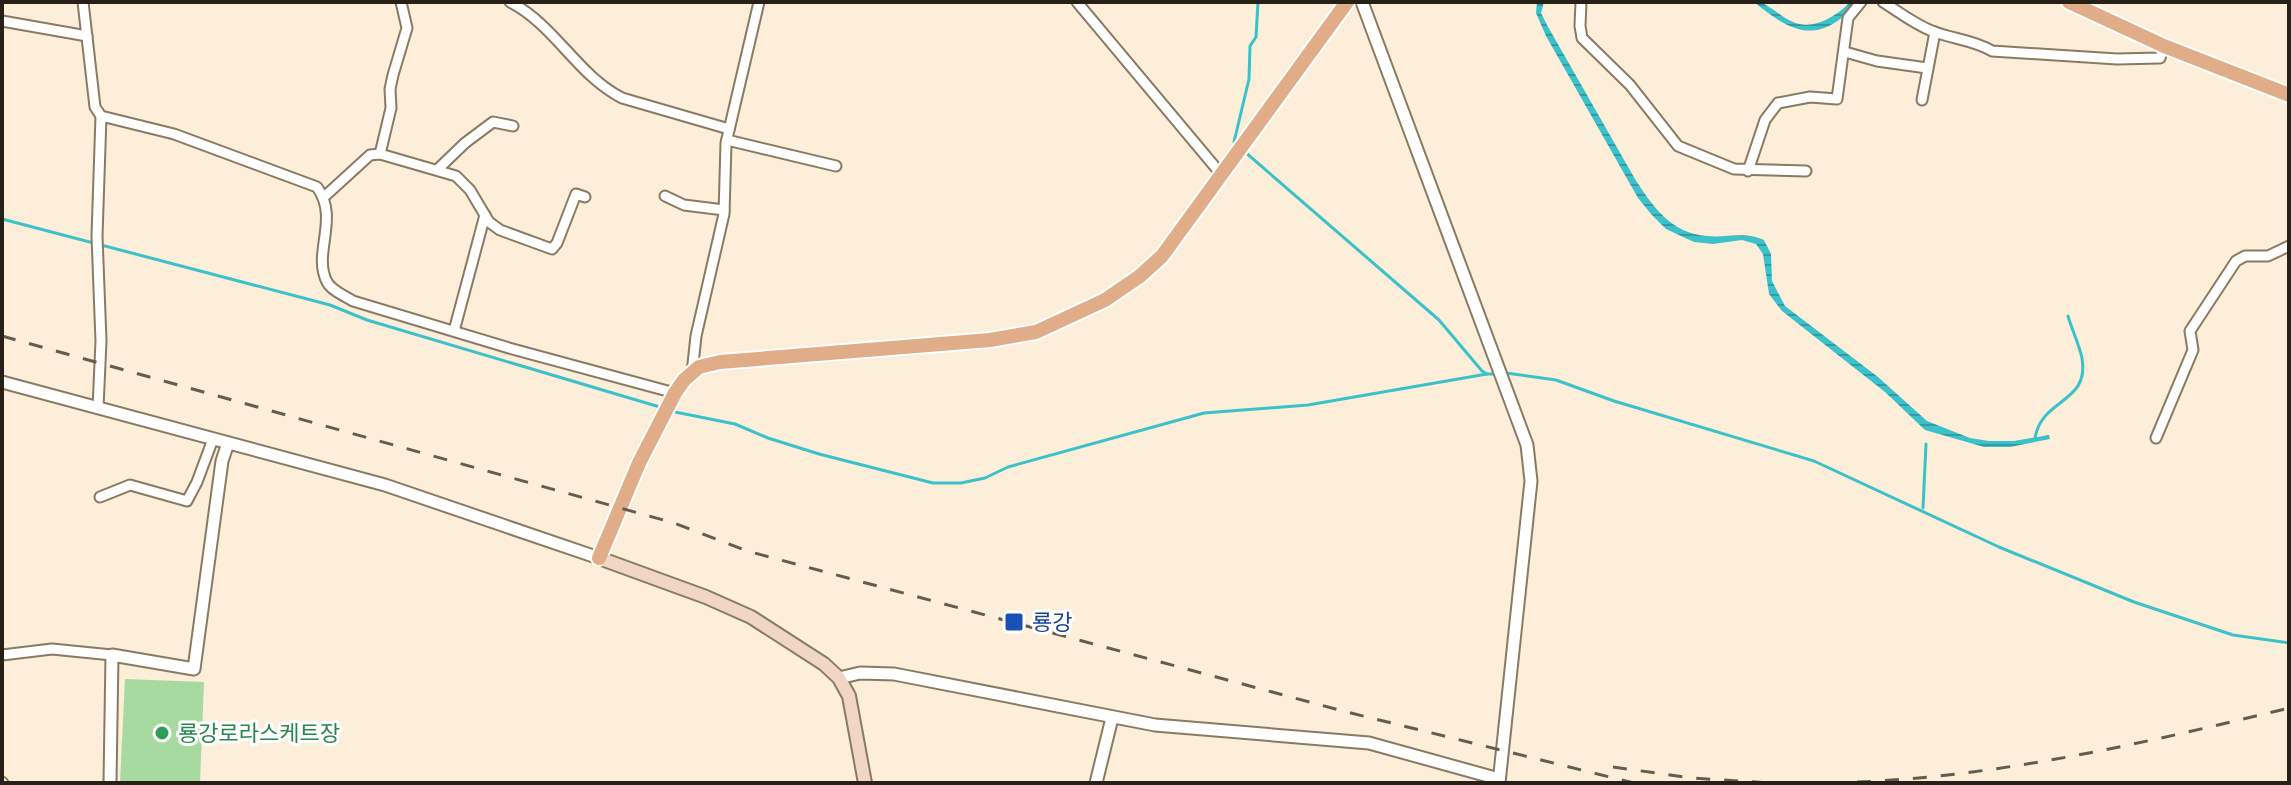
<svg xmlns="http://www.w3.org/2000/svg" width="2291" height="785" viewBox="0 0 2291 785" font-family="Figtree,'Noto Sans KR',sans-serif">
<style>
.grass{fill:#a6daa1}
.water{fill:url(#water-rules)}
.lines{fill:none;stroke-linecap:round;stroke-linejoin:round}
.stream{stroke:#3bc1c9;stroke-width:3}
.minor-casing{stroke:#8a7a62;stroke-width:13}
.tertiary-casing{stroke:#8a7a62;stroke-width:15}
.secondary-casing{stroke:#8a7a62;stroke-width:16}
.primary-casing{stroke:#fff;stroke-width:18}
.minor{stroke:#fff;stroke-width:9}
.tertiary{stroke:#fff;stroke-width:11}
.secondary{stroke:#f0d6c3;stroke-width:12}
.primary{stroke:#e0ad88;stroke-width:14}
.rail{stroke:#645c4e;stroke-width:3;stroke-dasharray:14 14;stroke-linecap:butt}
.transit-dot{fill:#1a4fb4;stroke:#fff;stroke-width:3}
.leisure-dot{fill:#2e9e5b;stroke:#fff;stroke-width:3}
.labels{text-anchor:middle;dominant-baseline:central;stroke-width:6;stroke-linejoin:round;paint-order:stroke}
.transit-label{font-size:22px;fill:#164399;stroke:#fff;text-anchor:start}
.leisure-label{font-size:22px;fill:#27864d;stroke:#fff;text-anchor:start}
</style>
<defs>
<pattern id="water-rules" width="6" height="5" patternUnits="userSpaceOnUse" patternTransform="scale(2)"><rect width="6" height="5" fill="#3bc1c9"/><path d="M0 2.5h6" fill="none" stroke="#319ca2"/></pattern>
</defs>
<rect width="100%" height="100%" fill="#fceed9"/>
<path class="grass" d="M 125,679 L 204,682 L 200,783 L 120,783 Z"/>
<g class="water">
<path d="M 1537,2 L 1544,2 L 1541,13 L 1547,25 L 1635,179 C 1652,206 1672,234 1707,236 C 1728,238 1744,231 1764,240 L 1771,254 L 1772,281 L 1785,306 L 1878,377 L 1927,421 L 1970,438 L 1989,441 L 2014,441 L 2049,435 L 2050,439 L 2010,447 L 1984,447 L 1925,430 L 1885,392 L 1782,311 L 1769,294 L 1763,254 L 1756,244 L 1742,240 L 1713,244 L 1694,242 L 1666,229 L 1651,214 L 1638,198 L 1546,36 L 1536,13 Z"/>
<path d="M 1754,2 C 1769,2 1778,16 1793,22 C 1813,31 1837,16 1850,2 L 1858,2 C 1820,45 1794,35 1754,2 Z"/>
</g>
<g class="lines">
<g class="stream">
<path d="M 1237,144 L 1234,142 L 1249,79 L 1250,46 L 1256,37 L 1258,2"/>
<path d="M 1245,152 L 1439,320 L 1482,371 L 1487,374 L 1498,374"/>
<path d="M 2,219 L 330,305 L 367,320 L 663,408"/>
<path d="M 1506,373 L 1556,380 L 1614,401 L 1814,461 L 1999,547 L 2134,602 L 2233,635 L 2289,643"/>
<path d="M 670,411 L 735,424 L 768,438 L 819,454 L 933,483 L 961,483 L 985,478 L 1008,467 L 1204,413 L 1308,405 L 1487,374"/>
<path d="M 2035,438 C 2042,397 2090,404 2082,358 C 2079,344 2072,330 2068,316"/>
<path d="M 1923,508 L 1926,444"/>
</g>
<defs>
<g id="minor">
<path d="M 83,2 L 95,107 L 101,116 L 174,134 L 317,187 C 340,219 312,253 327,282 C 332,291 345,296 353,301 L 509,348 L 675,393"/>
<path d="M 510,2 C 555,25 577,75 622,98 L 729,129"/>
<path d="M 1077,2 L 1221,174"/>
<path d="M 1581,2 L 1580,26 L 1582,38 L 1630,85 L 1678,146 L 1734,169 L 1806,171"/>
<path d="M 1883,2 C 1899,12 1914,24 1932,31 C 1952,39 1974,40 1992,51 L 2117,59 L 2160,58 L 2164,46"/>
<path d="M 2,21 L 87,36"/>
<path d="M 1845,52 L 1877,61 L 1927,68"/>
<path d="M 1922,100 L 1935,32"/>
<path d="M 727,140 L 836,166"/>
<path d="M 380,154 L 391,108 L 390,89 L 393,75 L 407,28 L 401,2"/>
<path d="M 438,169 L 465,143 L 493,122 L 513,126"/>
<path d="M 1748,171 L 1765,120 L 1778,103 L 1810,97 L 1837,99 L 1848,18 L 1861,2"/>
<path d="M 665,196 L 684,205 L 724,210"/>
<path d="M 324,197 L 370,155 L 380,154 L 456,176 L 470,190 L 489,222 L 500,230 L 552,249 L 557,243 L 576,194 L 585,197"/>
<path d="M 454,331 L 485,215"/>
<path d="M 692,373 L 696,336 L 724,214 L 726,143 L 759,2"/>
<path d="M 98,408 L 101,341 L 97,236 L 101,116"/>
<path d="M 2156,438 L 2193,350 L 2190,331 L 2236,261 L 2245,256 L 2268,256 L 2289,246"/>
<path d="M 100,497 L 130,485 L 187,501 L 197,482 L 213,439"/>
<path d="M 2,655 L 52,649 L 112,655"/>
<path d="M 2,782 L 3,783"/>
</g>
<g id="tertiary">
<path d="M 1362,2 L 1527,445 L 1531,481 L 1499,783"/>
<path d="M 2,382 L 385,485 L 599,558"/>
<path d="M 839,678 L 860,673 L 894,674 L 1155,725 L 1369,743 L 1499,779"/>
<path d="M 110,783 L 112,655 L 194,669 L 222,461 L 228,443"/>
<path d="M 1096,783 L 1112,718"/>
</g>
<path id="secondary" d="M 599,558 L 706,597 L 751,617 L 824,664 L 839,678 L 849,696 L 865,783"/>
<g id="primary">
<path d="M 2069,2 L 2164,46 L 2289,95"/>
<path d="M 599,558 L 639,463 L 675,393 L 684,380 L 699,367 L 720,362 L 990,340 L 1036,332 L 1105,300 L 1140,276 L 1162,256 L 1347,2"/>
</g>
</defs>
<use href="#minor" class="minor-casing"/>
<use href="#tertiary" class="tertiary-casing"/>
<use href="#secondary" class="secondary-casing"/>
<use href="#primary" class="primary-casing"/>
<use href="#minor" class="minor"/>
<use href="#tertiary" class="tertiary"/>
<use href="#secondary" class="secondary"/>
<use href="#primary" class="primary"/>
<g class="rail">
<path d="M 2,336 L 674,523 L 747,551 L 1343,711 L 1634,783"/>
<path d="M 1613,767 L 1692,778 L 1770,783"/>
<path d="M 1829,783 C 1985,780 2137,745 2289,708"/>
</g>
</g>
<rect class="transit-dot" x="1004" y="612" width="20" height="20" rx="4"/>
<circle class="leisure-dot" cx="162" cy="733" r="8"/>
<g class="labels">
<g class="transit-label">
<text x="1032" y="622">룡강</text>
</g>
<g class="leisure-label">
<text x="178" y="733">룡강로라스케트장</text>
</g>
</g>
<rect width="2291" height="785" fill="none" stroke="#262016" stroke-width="8"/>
</svg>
